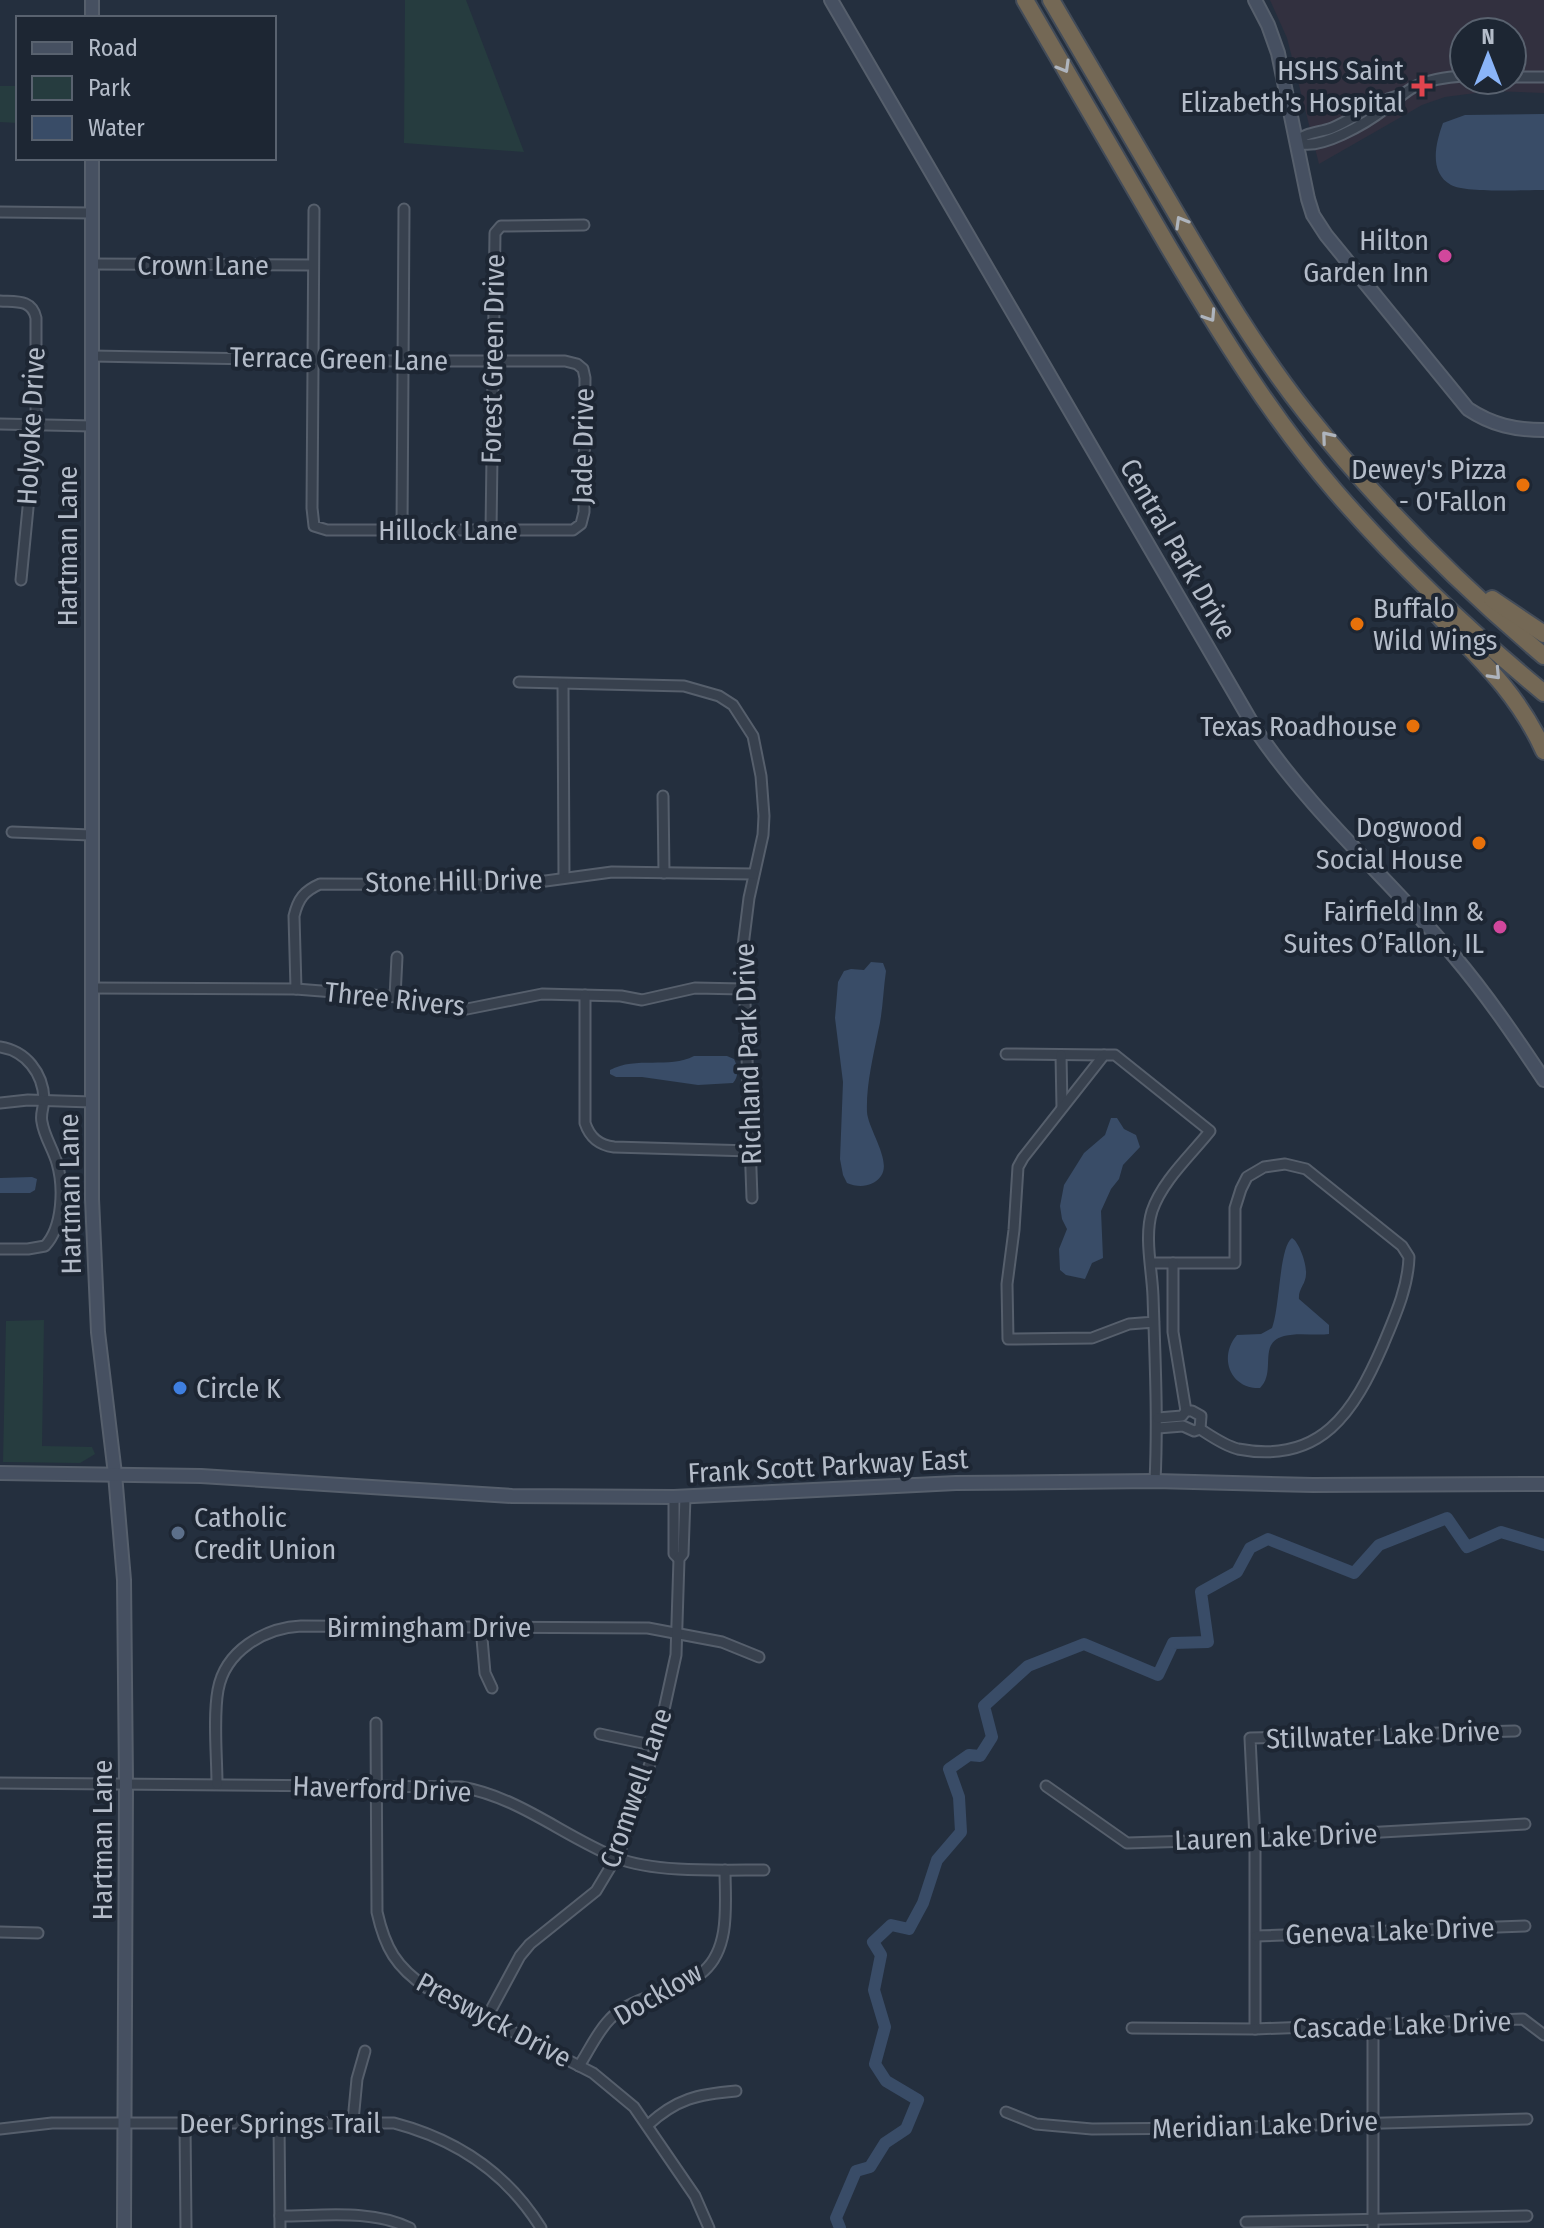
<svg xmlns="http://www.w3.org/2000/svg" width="1544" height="2228" viewBox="0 0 1544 2228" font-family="'Fira Sans Condensed',sans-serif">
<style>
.medical{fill:#32303f;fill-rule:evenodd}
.green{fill:#263c3f}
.water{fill:#394c67}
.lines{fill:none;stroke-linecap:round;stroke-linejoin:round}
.river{stroke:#394c67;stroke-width:12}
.street-casing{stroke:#565f6c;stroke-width:13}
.secondary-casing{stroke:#565f6c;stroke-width:16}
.highway-casing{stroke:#434c59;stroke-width:20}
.street{stroke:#38414e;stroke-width:9}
.secondary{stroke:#465061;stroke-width:12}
.highway{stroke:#746855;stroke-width:16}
.oneway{stroke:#aeb4bd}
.health-dot{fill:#e0444e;stroke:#1d2633;stroke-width:3}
.hotel-dot{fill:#d1479c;stroke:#1d2633;stroke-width:3}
.food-dot{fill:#e8710a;stroke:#1d2633;stroke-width:3}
.shop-dot{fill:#3f7fe0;stroke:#1d2633;stroke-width:3}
.service-dot{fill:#5c6f8a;stroke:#1d2633;stroke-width:3}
.labels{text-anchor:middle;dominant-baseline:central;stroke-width:8;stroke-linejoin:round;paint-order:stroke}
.poi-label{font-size:28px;fill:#b4bcc9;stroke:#1d2633;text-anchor:end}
.street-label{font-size:28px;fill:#b4bcc9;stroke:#1d2633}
</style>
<rect width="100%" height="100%" fill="#242f3e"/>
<path class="medical" d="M 1270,0 L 1544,0 L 1544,93 L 1491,91 L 1445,97 L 1422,105 L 1319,164 L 1287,38 ZM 1464,32 L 1512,32 L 1512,80 L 1464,80 Z"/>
<g class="green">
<path d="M 405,0 L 466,0 L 524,152 L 404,143 Z"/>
<path d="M 0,86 L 18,86 L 18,123 L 0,122 Z"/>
<path d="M 44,1320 L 42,1446 L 92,1447 L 95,1454 L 80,1463 L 3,1462 L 6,1321 Z"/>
</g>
<g class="water">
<path d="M 1544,114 L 1544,190 C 1525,190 1465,193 1451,185 C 1428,172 1436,142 1443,123 L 1465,115 Z"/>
<path d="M 871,962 L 883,963 L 886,971 C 883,991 883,1012 878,1032 C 873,1057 866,1086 867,1112 C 868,1129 892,1161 881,1176 C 873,1187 859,1188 847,1183 L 843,1175 L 840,1159 L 843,1082 L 835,1018 L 838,982 L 844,971 L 851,969 L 864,970 Z"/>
<path d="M 694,1056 L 727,1056 L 734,1059 C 738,1067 739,1077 733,1083 L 698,1085 L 642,1077 L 616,1077 L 610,1074 L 610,1070 C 636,1056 669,1069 694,1056 Z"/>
<path d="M 1111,1118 L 1117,1118 L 1124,1129 L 1136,1135 L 1140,1147 L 1123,1165 L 1119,1179 L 1111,1189 L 1101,1211 L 1103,1258 L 1092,1263 L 1085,1279 L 1066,1275 L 1060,1270 L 1059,1249 L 1067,1229 L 1062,1219 L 1060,1206 L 1064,1185 L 1084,1153 L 1105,1135 Z"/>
<path d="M 32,1177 L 37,1179 L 35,1190 L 30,1193 L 0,1193 L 0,1178 Z"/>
<path d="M 1292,1238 C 1299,1242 1307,1264 1306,1274 C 1306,1284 1298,1289 1299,1299 L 1329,1325 L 1329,1334 C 1315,1336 1299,1332 1284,1336 C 1257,1343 1277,1372 1260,1388 C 1230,1389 1218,1357 1237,1335 L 1261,1334 L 1272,1328 C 1280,1308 1279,1247 1292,1238 Z"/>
</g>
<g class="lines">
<path class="river" d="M 840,2228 L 836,2218 L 856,2171 L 870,2167 L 885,2143 L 906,2129 L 918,2100 L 886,2081 L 875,2064 L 885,2027 L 874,1990 L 881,1955 L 873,1942 L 891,1925 L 909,1929 L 923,1903 L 937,1860 L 961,1832 L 959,1797 L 949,1769 L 969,1755 L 980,1756 L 992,1737 L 984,1706 L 1028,1666 L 1084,1644 L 1158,1675 L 1173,1643 L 1208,1642 L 1201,1592 L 1237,1572 L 1250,1548 L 1268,1539 L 1354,1573 L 1379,1545 L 1447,1518 L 1467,1547 L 1501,1532 L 1544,1545"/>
<defs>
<g id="street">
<path d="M 1512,77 L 1544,77"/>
<path d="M 1296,142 C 1318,153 1368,122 1386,108 C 1397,101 1403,92 1416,86 C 1431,79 1447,77 1464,76"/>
<path d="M 1296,142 C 1305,132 1319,133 1332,128 C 1354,119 1373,102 1397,96"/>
<path d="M 0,212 L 92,213"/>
<path d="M 92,264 L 313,265"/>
<path d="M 0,301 C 16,302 32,299 36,318 L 36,425 L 21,580"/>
<path d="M 92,356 L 305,360 L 321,360 L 395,361 L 565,361 L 577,364 L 583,369 L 585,378 L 584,512 L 581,524 L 573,530 L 327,530 L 314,526 L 312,508 L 313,367 L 313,360 L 314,210"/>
<path d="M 0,424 L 92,426"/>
<path d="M 402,529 L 404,209"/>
<path d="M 491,531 L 495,233 L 501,226 L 584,225"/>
<path d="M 519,682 L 684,686 L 719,696 L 733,705 L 753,736 L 761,776 L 764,816 L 763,835 L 749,898 L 743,946 L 752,1198"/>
<path d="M 563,684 L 564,877"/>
<path d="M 663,796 L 664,873"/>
<path d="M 12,832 L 91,835"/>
<path d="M 92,988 L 296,989 L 410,998 L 431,1005 L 467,1009 L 542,994 L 621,996 L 642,1000 L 695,988 L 743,989"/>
<path d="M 296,989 L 294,916 C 298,899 304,891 320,884 L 516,885 L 612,872 L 753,874"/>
<path d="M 585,995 L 585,1123 C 590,1138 599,1145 614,1147 L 751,1151"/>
<path d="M 395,997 L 397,957"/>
<path d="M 0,1047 C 26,1051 43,1073 44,1099 C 44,1107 40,1114 42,1122 C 44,1136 53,1149 57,1163 C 64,1187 63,1227 45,1246 L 28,1249 L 0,1249"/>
<path d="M 1006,1054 L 1104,1055"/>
<path d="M 1061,1055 L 1062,1107"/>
<path d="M 0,1103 L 28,1100 L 92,1102"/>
<path d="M 1151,1263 L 1235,1263 L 1235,1208 L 1241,1189 L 1247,1177 L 1264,1167 L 1285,1164 L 1306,1169 L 1402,1246 L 1409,1257 C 1408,1288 1395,1316 1383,1345 C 1354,1412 1321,1465 1238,1449 C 1225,1446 1211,1436 1200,1429 L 1194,1431 L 1183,1426 L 1158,1428"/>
<path d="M 1173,1263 L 1173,1332 L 1186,1411"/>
<path d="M 1154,1322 L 1129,1324 L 1092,1338 L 1008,1339 L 1007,1284 L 1014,1230 L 1018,1167 L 1023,1158 L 1104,1055 L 1115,1055 L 1210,1131 C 1191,1155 1162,1181 1152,1211 C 1144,1237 1152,1269 1153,1296 C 1155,1358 1158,1419 1155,1481"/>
<path d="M 1158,1418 L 1182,1416 L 1186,1411 L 1192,1411 L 1201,1416 L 1200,1429"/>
<path d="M 674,1497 L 674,1554 L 679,1559"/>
<path d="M 481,1627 L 485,1673 L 492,1688"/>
<path d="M 376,1723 L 377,1912 C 385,1948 396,1967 427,1988 L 593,2073 L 634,2107 L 695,2196 L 709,2228"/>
<path d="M 1515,1731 L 1250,1738 L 1255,1839 L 1255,2029 L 1523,2019 L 1544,2035"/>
<path d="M 600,1734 L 656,1746"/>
<path d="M 0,1783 L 461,1787 C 519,1797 563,1836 617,1858 C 655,1873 722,1870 764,1870"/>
<path d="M 217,1784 C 217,1757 213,1717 218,1690 C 225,1651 264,1628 301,1626 L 648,1628 L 722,1642 L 759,1657"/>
<path d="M 1046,1786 L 1127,1843 L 1255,1839 L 1525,1824"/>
<path d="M 0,1932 L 38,1933"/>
<path d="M 1256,1936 L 1525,1926"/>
<path d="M 486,2019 L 520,1956 L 530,1944 L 596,1891 L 620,1851 L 656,1746 L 676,1655 L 679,1559 L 683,1554 L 685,1497"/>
<path d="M 1132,2028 L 1255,2029"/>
<path d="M 579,2066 C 589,2051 597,2032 610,2019 C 621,2007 639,2000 654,1995 C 670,1988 691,1983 704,1971 C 731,1947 725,1902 725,1870"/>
<path d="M 1006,2112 L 1036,2124 L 1092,2129 L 1213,2128 L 1527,2119"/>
<path d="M 353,2121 L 357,2079 L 365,2051"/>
<path d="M 279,2122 L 280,2228"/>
<path d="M 185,2123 L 186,2228"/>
<path d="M 648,2125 C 676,2099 698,2094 736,2091"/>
<path d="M 0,2129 L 52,2123 L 394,2123 C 455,2139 507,2173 541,2228"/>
<path d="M 280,2216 C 323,2216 371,2209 410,2228"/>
<path d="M 1246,2222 L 1527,2216"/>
<path d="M 1373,2228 L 1373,2025"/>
</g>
<g id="secondary">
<path d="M 831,0 L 1256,730 C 1313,814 1389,879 1454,956 C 1487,995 1516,1038 1544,1080"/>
<path d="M 1255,0 L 1268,25 L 1278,53 L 1308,199 L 1313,215 L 1326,235 L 1468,409 C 1492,425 1515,430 1544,430"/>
<path d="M 92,18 L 92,0"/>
<path d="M 92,158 L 92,1199 L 98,1332 L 115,1474 L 124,1580 L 126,1783 L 124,2228"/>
<path d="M 0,1473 L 201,1476 L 512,1496 L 674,1497 L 956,1483 L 1155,1481 L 1313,1485 L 1544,1484"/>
</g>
<g id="highway">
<path d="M 1025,0 C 1072,82 1120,164 1168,246 C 1218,330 1271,417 1335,491 C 1399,565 1469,631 1544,693"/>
<path d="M 1051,0 C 1093,72 1135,144 1177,215 C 1217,283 1257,351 1306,413 C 1377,502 1457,583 1544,656"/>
<path d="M 1492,599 L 1544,634"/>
<path d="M 1434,611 C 1477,656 1518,693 1544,751"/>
</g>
</defs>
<use href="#street" class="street-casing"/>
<use href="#secondary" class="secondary-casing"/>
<use href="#highway" class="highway-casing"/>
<use href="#street" class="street"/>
<use href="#secondary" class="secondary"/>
<use href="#highway" class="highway"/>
</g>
<defs><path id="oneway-chevron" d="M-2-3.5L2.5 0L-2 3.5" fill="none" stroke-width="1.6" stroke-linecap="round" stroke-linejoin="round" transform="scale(2)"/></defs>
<g class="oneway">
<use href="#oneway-chevron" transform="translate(1064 67) rotate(60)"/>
<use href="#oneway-chevron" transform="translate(1181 222) rotate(-120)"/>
<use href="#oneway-chevron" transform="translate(1210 316) rotate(57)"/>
<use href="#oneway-chevron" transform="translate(1327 437) rotate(-130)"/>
<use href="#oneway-chevron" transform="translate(1495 674) rotate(47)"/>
</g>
<path class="health-dot" d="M1418 74h8v8h8v8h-8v8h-8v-8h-8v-8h8z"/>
<g class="hotel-dot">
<circle cx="1445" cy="256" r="8"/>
<circle cx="1500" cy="927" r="8"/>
</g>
<g class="food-dot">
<circle cx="1523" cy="485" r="8"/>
<circle cx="1357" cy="624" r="8"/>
<circle cx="1413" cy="726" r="8"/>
<circle cx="1479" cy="843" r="8"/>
</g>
<circle class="shop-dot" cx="180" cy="1388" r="8"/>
<circle class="service-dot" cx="178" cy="1533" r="8"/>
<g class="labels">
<g class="poi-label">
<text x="1404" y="70">HSHS Saint<tspan x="1404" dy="32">Elizabeth's Hospital</tspan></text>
<text x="1429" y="240">Hilton<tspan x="1429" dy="32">Garden Inn</tspan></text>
<text x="1507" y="469">Dewey's Pizza<tspan x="1507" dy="32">- O'Fallon</tspan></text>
<text x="1373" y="608" text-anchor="start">Buffalo<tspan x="1373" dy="32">Wild Wings</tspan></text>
<text x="1397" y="726">Texas Roadhouse</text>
<text x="1463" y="827">Dogwood<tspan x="1463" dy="32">Social House</tspan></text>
<text x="1484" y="911">Fairfield Inn &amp;<tspan x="1484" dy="32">Suites O’Fallon, IL</tspan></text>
<text x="196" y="1388" text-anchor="start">Circle K</text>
<text x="194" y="1517" text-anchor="start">Catholic<tspan x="194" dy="32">Credit Union</tspan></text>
</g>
<g class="street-label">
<text x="203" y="265">Crown Lane</text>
<text transform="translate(339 359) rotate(1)">Terrace Green Lane</text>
<text transform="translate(493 359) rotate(-89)">Forest Green Drive</text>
<text transform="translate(31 426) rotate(-87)">Holyoke Drive</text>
<text transform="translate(583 446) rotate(-89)">Jade Drive</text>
<text x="448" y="530">Hillock Lane</text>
<text transform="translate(67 546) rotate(-90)">Hartman Lane</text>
<text transform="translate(1178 549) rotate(60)">Central Park Drive</text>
<text transform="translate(454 881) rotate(-1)">Stone Hill Drive</text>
<text transform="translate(395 999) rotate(6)">Three Rivers</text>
<text transform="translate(748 1054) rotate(-92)">Richland Park Drive</text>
<text transform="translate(70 1194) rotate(-91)">Hartman Lane</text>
<text transform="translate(828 1466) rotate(-3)">Frank Scott Parkway East</text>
<text x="429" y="1627">Birmingham Drive</text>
<text transform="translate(1383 1735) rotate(-2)">Stillwater Lake Drive</text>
<text transform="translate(636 1788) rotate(-71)">Cromwell Lane</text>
<text transform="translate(382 1789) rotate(2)">Haverford Drive</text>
<text transform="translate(1276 1837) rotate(-2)">Lauren Lake Drive</text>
<text transform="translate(102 1840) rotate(-90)">Hartman Lane</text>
<text transform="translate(1390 1931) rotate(-2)">Geneva Lake Drive</text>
<text transform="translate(658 1994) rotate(-30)">Docklow</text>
<text transform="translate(494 2020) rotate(28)">Preswyck Drive</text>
<text transform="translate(1402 2025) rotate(-2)">Cascade Lake Drive</text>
<text x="280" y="2123">Deer Springs Trail</text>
<text transform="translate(1265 2125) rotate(-2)">Meridian Lake Drive</text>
</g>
</g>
<rect x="16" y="16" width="260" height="144" fill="#1d2633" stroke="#59626f" stroke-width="2"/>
<rect x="32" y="42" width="40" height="12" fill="#465061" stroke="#59626f" stroke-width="2"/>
<text x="88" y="56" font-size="24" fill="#b4bcc9">Road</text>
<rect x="32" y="76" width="40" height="24" fill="#263c3f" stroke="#59626f" stroke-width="2"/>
<text x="88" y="96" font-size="24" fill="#b4bcc9">Park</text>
<rect x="32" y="116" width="40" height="24" fill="#394c67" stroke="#59626f" stroke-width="2"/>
<text x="88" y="136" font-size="24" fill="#b4bcc9">Water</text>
<g transform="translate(1488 56)"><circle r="38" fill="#1d2633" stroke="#59626f" stroke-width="2"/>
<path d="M0-6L14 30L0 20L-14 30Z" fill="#8ab4f8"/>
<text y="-12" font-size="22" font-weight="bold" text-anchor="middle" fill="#b4bcc9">N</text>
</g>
</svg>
